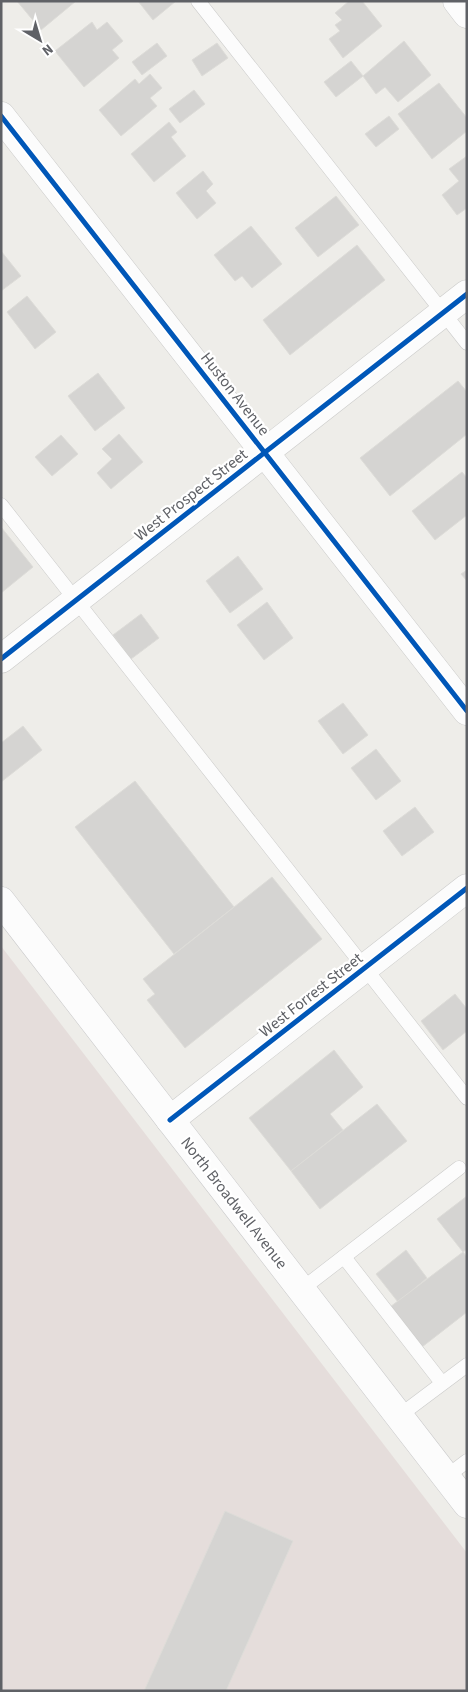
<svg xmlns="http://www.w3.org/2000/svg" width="468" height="1692" viewBox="0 0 468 1692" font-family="'Source Sans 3',sans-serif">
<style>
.medical{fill:#e5dddb}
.building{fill:#d5d4d2;stroke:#dddcd8}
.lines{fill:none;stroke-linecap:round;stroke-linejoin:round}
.service-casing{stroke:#cbcbca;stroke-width:15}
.minor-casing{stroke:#cbcbca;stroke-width:29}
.secondary-casing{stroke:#c9c9ca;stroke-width:29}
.service{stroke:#fcfcfc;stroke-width:14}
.minor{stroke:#fcfcfc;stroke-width:28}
.secondary{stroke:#fcfcfc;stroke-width:28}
.cycleway-casing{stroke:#fff;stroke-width:8}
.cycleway{stroke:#0057b8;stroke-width:5}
.labels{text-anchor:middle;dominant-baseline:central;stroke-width:4.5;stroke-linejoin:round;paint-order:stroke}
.street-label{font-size:16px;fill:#5f6166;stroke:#fff}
</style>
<rect width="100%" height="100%" fill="#eeede9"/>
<path class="medical" d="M 1,946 L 467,1553 L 467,1691 L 1,1691 Z"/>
<g class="building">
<path d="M 17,1 L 76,1 L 41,30 Z"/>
<path d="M 138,1 L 176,1 L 153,20 Z"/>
<path d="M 349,1 L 362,1 L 382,26 L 343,58 L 329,39 L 340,31 L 335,25 L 342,20 L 335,13 Z"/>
<path d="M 92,22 L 97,30 L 107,22 L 123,41 L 112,50 L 119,58 L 84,87 L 55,51 Z"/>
<path d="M 404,41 L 431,75 L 398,102 L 385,87 L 376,94 L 363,76 Z"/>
<path d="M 157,43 L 167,56 L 142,75 L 132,62 Z"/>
<path d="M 217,43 L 228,58 L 202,76 L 192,60 Z"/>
<path d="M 351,61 L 363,76 L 336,97 L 324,82 Z"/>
<path d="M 150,74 L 162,88 L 150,98 L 157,106 L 121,136 L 99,110 L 135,79 L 139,84 Z"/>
<path d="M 439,83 L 467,118 L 467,131 L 432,159 L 398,114 Z"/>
<path d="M 194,90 L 205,104 L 180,123 L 169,109 Z"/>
<path d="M 389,116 L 399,129 L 376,147 L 365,134 Z"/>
<path d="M 169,122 L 177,132 L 171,137 L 186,156 L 154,182 L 131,154 Z"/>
<path d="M 467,156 L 467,208 L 457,215 L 442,195 L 459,181 L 449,169 Z"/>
<path d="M 203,171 L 213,184 L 206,191 L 216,203 L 197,219 L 176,193 Z"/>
<path d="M 336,196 L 359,225 L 318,257 L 295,228 Z"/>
<path d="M 251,226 L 282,264 L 252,288 L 242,276 L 235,281 L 214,255 Z"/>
<path d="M 357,245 L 385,280 L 290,355 L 263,320 Z"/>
<path d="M 1,251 L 21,276 L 1,291 Z"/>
<path d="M 27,296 L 56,332 L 35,349 L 7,312 Z"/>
<path d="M 98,373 L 125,408 L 95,431 L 68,396 Z"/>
<path d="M 458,381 L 467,392 L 467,434 L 390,496 L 360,458 Z"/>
<path d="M 119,434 L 143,462 L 111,489 L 97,473 L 112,459 L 102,449 Z"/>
<path d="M 61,435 L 78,454 L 52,476 L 35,457 Z"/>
<path d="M 462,472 L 467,478 L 467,515 L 435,540 L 412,511 Z"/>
<path d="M 1,527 L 33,567 L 1,593 Z"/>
<path d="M 238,556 L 263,589 L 230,613 L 206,581 Z"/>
<path d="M 467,570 L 467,581 L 461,574 Z"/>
<path d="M 267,602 L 293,638 L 264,660 L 237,625 Z"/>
<path d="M 141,614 L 159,638 L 131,659 L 113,635 Z"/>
<path d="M 343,703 L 368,735 L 343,754 L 318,721 Z"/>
<path d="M 23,726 L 42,750 L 1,782 L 1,743 Z"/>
<path d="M 376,749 L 401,781 L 376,800 L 351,768 Z"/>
<path d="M 135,781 L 234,907 L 174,954 L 75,827 Z"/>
<path d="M 415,807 L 434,832 L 402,856 L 383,831 Z"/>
<path d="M 272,877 L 322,939 L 185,1048 L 147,1000 L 155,994 L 143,979 Z"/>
<path d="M 455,994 L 467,1009 L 467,1031 L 443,1050 L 421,1021 Z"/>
<path d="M 334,1050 L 363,1087 L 330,1114 L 343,1130 L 291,1171 L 249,1118 Z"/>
<path d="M 377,1104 L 407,1141 L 320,1209 L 291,1171 Z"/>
<path d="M 467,1196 L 467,1249 L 463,1252 L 437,1219 Z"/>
<path d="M 406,1250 L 427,1278 L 398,1302 L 376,1274 Z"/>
<path d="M 463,1252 L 467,1257 L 467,1312 L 422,1347 L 390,1307 Z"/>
<path d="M 225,1511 L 293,1541 L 226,1691 L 144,1691 Z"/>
</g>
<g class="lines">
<defs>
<g id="service">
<path d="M 198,1 L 467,343"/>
<path d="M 1,505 L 467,1098"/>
<path d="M 344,1257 L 442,1383"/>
<path d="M 302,1289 L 459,1168"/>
<path d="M 399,1416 L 467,1365"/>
<path d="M 446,1477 L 467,1461"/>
</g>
<g id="minor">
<path d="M 457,1 L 467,14"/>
<path d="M 1,116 L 467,711"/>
<path d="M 1,659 L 467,294"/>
<path d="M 170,1120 L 467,888"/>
</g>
<path id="secondary" d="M 1,901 L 467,1504"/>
</defs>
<use href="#service" class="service-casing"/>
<use href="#minor" class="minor-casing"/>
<use href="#secondary" class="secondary-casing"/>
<use href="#service" class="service"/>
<use href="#minor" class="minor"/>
<use href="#secondary" class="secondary"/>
<defs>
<g id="cycleway">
<path d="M 1,116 L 467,711"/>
<path d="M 1,659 L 467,294"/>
<path d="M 170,1120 L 467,888"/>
</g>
</defs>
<use href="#cycleway" class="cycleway-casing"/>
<use href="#cycleway" class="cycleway"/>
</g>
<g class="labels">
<g class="street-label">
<text transform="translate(235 394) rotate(52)">Huston Avenue</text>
<text transform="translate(191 495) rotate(-38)">West Prospect Street</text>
<text transform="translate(311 995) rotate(-38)">West Forrest Street</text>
<text transform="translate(234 1203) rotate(52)">North Broadwell Avenue</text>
</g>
</g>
<rect width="468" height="1692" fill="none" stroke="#5f6166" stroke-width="5"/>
<g transform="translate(40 40) rotate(142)" stroke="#ffffff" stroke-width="4" paint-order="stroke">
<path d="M0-4L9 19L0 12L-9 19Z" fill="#5f6166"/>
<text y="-8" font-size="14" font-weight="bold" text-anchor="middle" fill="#5f6166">N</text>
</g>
</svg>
